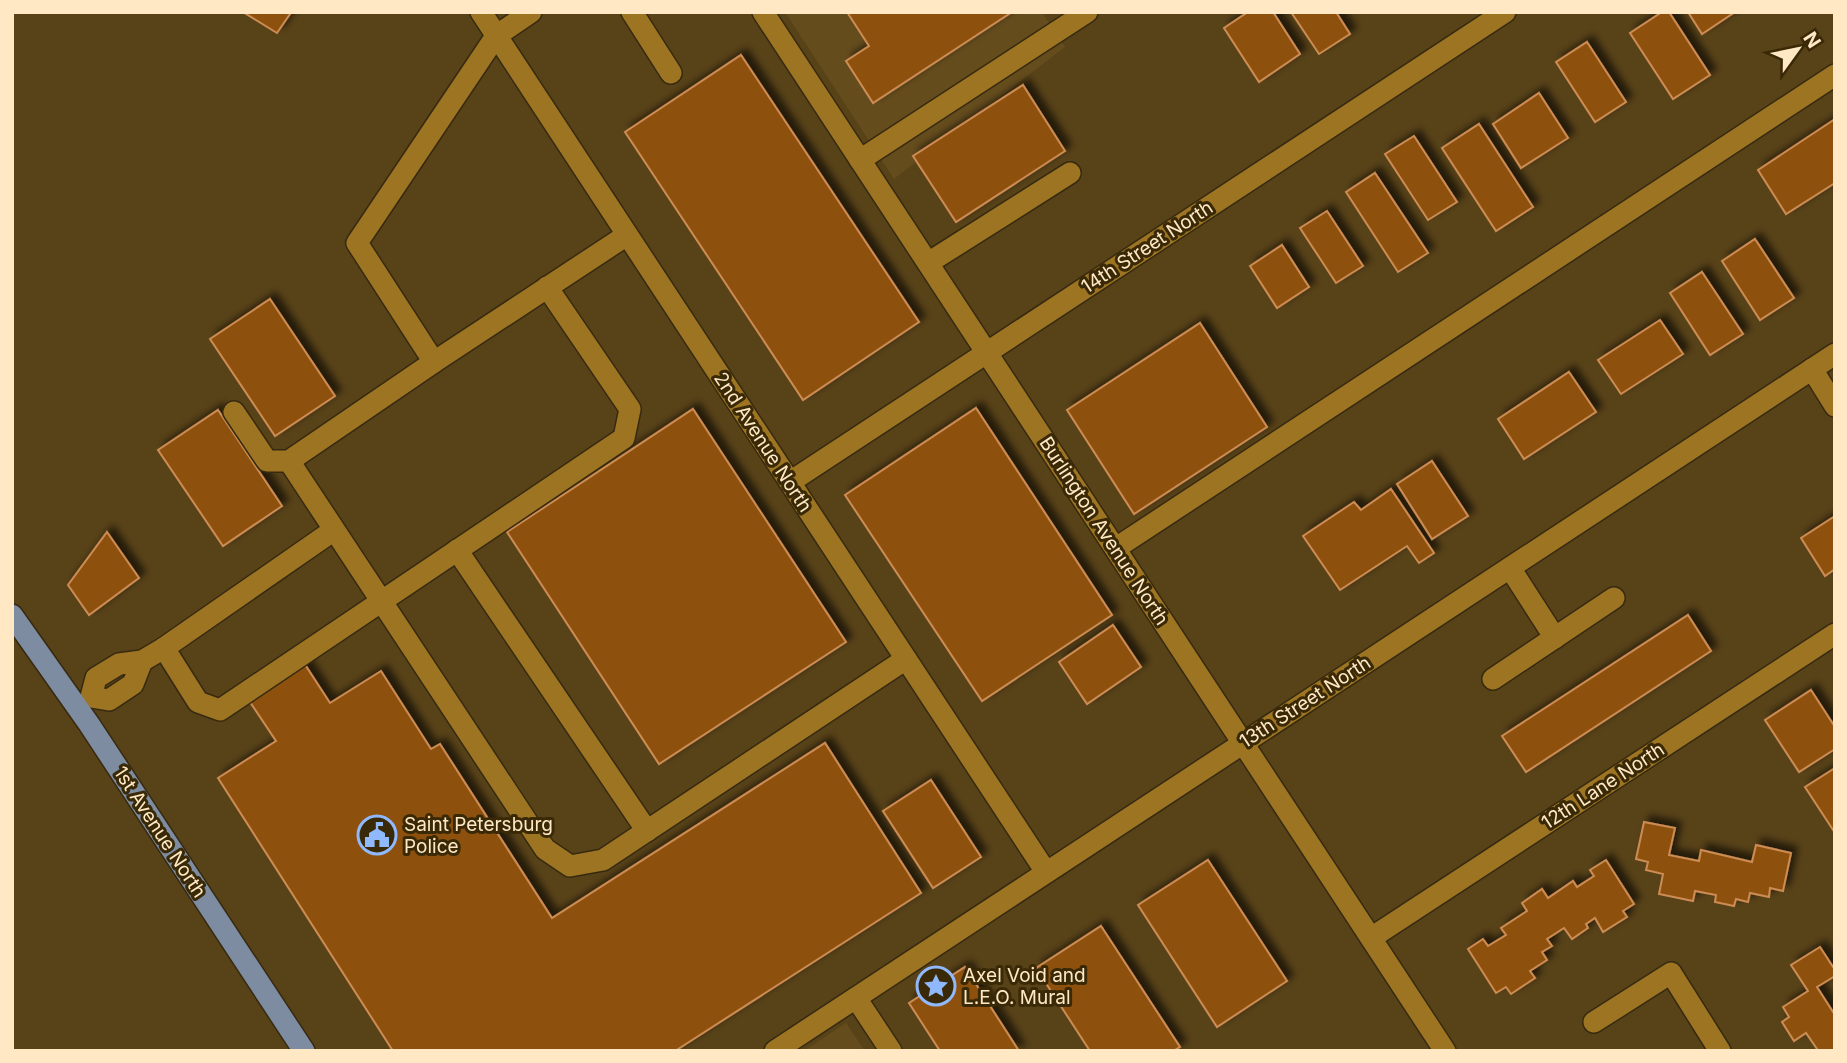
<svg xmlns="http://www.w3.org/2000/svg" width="1847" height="1063" viewBox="0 0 1847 1063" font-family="Inter,sans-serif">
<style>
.built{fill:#654c1d}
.building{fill:#8d5110;stroke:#cd8c53;stroke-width:2;filter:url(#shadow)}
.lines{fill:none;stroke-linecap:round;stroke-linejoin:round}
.minor-casing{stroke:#372a11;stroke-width:24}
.major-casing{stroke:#372a11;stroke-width:24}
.minor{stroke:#9d7522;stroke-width:21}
.major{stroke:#7d8ca0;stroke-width:21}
.labels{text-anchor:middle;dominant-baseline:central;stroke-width:6;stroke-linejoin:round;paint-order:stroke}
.street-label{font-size:19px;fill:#ffe8c3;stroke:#3a2907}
.poi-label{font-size:19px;fill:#ffe8c3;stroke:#3a2907;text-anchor:start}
</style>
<defs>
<filter id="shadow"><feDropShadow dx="6" dy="-6" stdDeviation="3.5" flood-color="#0009"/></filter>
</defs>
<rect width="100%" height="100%" fill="#584218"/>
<g class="built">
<path d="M 785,12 L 1042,12 L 1065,47 L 894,179 Z"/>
<path d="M 846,1023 L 865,1051 L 804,1051 Z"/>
</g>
<g class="building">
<path d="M 243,12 L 287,12 L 290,14 L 277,33 Z"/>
<path d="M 847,12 L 1012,12 L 873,103 L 846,61 L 869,46 Z"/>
<path d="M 1248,12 L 1273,12 L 1300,54 L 1259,82 L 1224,28 Z"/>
<path d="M 1291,12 L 1336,12 L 1350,34 L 1319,54 Z"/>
<path d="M 1662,12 L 1669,12 L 1710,75 L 1673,99 L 1630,33 Z"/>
<path d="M 1688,12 L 1735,12 L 1702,34 Z"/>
<path d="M 1587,42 L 1626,102 L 1595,122 L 1556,62 Z"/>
<path d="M 741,55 L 919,322 L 803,400 L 625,132 Z"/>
<path d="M 1023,85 L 1065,151 L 956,222 L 913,156 Z"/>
<path d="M 1539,93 L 1568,138 L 1521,168 L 1493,124 Z"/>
<path d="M 1835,119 L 1835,183 L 1786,214 L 1758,170 Z"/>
<path d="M 1479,124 L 1533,207 L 1496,231 L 1442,148 Z"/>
<path d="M 1414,136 L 1457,202 L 1428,220 L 1385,154 Z"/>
<path d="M 1375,173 L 1428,253 L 1398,272 L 1346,192 Z"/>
<path d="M 1327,211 L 1363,266 L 1336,283 L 1300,228 Z"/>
<path d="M 1755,239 L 1794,298 L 1760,320 L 1722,261 Z"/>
<path d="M 1282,245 L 1309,287 L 1277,308 L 1250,266 Z"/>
<path d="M 1702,272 L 1743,334 L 1710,355 L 1670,293 Z"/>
<path d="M 270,299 L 335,396 L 275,436 L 210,339 Z"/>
<path d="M 1660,320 L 1683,354 L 1621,394 L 1598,360 Z"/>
<path d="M 1200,323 L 1267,427 L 1134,514 L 1067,410 Z"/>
<path d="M 1569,372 L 1596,412 L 1524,459 L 1498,419 Z"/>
<path d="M 976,408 L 1112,615 L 982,701 L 845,495 Z"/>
<path d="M 693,409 L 846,642 L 659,764 L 507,532 Z"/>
<path d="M 218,410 L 282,506 L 223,546 L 158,450 Z"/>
<path d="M 1432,461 L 1468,516 L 1432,539 L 1397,484 Z"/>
<path d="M 1391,489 L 1434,553 L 1419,563 L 1407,546 L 1340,590 L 1303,536 L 1354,502 L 1361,510 Z"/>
<path d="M 1835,516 L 1835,569 L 1825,576 L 1801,538 Z"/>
<path d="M 107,532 L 139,578 L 89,615 L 68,585 Z"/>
<path d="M 1688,615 L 1711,651 L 1526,772 L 1502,736 Z"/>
<path d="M 1113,625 L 1141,667 L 1087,704 L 1059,662 Z"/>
<path d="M 304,663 L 330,703 L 381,671 L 431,749 L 440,744 L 552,918 L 825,743 L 921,893 L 675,1051 L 393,1051 L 218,778 L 276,741 L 248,699 Z"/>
<path d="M 1811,690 L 1835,727 L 1835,749 L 1799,772 L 1765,720 Z"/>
<path d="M 1835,768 L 1835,833 L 1805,787 Z"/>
<path d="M 931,780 L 981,857 L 933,888 L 883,811 Z"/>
<path d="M 1644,822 L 1675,828 L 1669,855 L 1699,861 L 1701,850 L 1752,862 L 1756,845 L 1791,853 L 1783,891 L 1770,888 L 1769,897 L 1750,893 L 1748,902 L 1736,899 L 1734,906 L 1715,902 L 1716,895 L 1695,891 L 1693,901 L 1659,894 L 1663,874 L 1646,870 L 1648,862 L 1636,859 Z"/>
<path d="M 1208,860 L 1287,981 L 1217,1027 L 1138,905 Z"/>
<path d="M 1606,860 L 1634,904 L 1623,911 L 1627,917 L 1603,932 L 1595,918 L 1586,924 L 1588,928 L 1572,939 L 1564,928 L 1547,939 L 1552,946 L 1542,952 L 1547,960 L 1530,971 L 1535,978 L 1511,994 L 1506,987 L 1496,993 L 1468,949 L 1483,939 L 1488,946 L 1506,935 L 1501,928 L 1527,911 L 1522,903 L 1542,889 L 1548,898 L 1573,881 L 1577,887 L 1594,876 L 1590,870 Z"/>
<path d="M 1101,926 L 1180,1047 L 1173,1051 L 1090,1051 L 1036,968 Z"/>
<path d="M 1820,947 L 1835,970 L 1835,976 L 1817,987 L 1833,1012 L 1835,1011 L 1835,1051 L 1814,1051 L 1817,1049 L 1806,1033 L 1794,1041 L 1782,1022 L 1789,1017 L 1783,1007 L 1808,991 L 1791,965 Z"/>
<path d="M 965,967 L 1019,1051 L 940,1051 L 909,1003 Z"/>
</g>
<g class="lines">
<defs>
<g id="minor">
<path d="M 481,12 L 1046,872"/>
<path d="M 531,12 L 496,36 L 357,243 L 434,362 L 627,235"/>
<path d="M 632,12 L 671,73"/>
<path d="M 763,12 L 1445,1051"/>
<path d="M 860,160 L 1087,12"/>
<path d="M 928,263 L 1070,173"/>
<path d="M 1812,369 L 1835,406"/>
<path d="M 234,412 L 267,461 L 289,461 L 434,362"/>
<path d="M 289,461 L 545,849 L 570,866 L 603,860 L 906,659"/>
<path d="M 790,482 L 1505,12"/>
<path d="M 334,530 L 164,648 L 198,702 L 220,710 L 624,438 L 630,409 L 547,287"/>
<path d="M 1116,548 L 1835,75"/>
<path d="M 457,550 L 647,831"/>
<path d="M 1510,568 L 1555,638"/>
<path d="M 142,661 L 133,684 L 109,700 L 91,697 L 96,678 L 119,664 L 142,661 L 164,648"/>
<path d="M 1493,679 L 1614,598"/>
<path d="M 1371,938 L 1835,634"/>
<path d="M 856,998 L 891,1051"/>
<path d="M 1594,1022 L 1671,973 L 1720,1051"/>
<path d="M 775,1051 L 1835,354"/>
</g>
<path id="major" d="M 12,615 L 89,724 L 304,1051"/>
</defs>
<use href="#minor" class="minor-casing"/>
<use href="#major" class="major-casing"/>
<use href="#minor" class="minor"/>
<use href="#major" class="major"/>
</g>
<defs>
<symbol id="civic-ring" viewBox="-11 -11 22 22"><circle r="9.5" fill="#3a2907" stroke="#90b8fd" stroke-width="1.5"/><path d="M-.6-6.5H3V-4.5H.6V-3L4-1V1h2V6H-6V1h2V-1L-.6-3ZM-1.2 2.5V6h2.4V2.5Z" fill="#90b8fd"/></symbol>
<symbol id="sight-ring" viewBox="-11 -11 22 22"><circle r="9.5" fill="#3a2907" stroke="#90b8fd" stroke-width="1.5"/><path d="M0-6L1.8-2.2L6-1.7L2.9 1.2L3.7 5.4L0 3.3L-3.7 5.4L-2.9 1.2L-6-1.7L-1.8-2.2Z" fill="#90b8fd"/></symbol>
</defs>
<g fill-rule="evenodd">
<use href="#civic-ring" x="355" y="813" width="44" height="44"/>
<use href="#sight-ring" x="914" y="964" width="44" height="44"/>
</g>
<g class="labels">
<g class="street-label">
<text transform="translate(1147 247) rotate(-33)">14th Street North</text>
<text transform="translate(763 442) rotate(57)">2nd Avenue North</text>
<text transform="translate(1104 531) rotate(57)">Burlington Avenue North</text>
<text transform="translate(1305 702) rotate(-33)">13th Street North</text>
<text transform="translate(1603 786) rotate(-33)">12th Lane North</text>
<text transform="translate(160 832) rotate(57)">1st Avenue North</text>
</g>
<g class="poi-label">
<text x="404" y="824">Saint Petersburg<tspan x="404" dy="22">Police</tspan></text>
<text x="963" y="975">Axel Void and<tspan x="963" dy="22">L.E.O. Mural</tspan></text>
</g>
</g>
<rect width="1847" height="1063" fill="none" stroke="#ffe8c3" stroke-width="28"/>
<g transform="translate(1798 49) rotate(57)" stroke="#3a2907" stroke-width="5" paint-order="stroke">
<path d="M0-5L12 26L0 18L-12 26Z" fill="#ffe8c3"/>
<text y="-10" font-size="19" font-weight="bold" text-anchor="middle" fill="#ffe8c3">N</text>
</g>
</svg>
